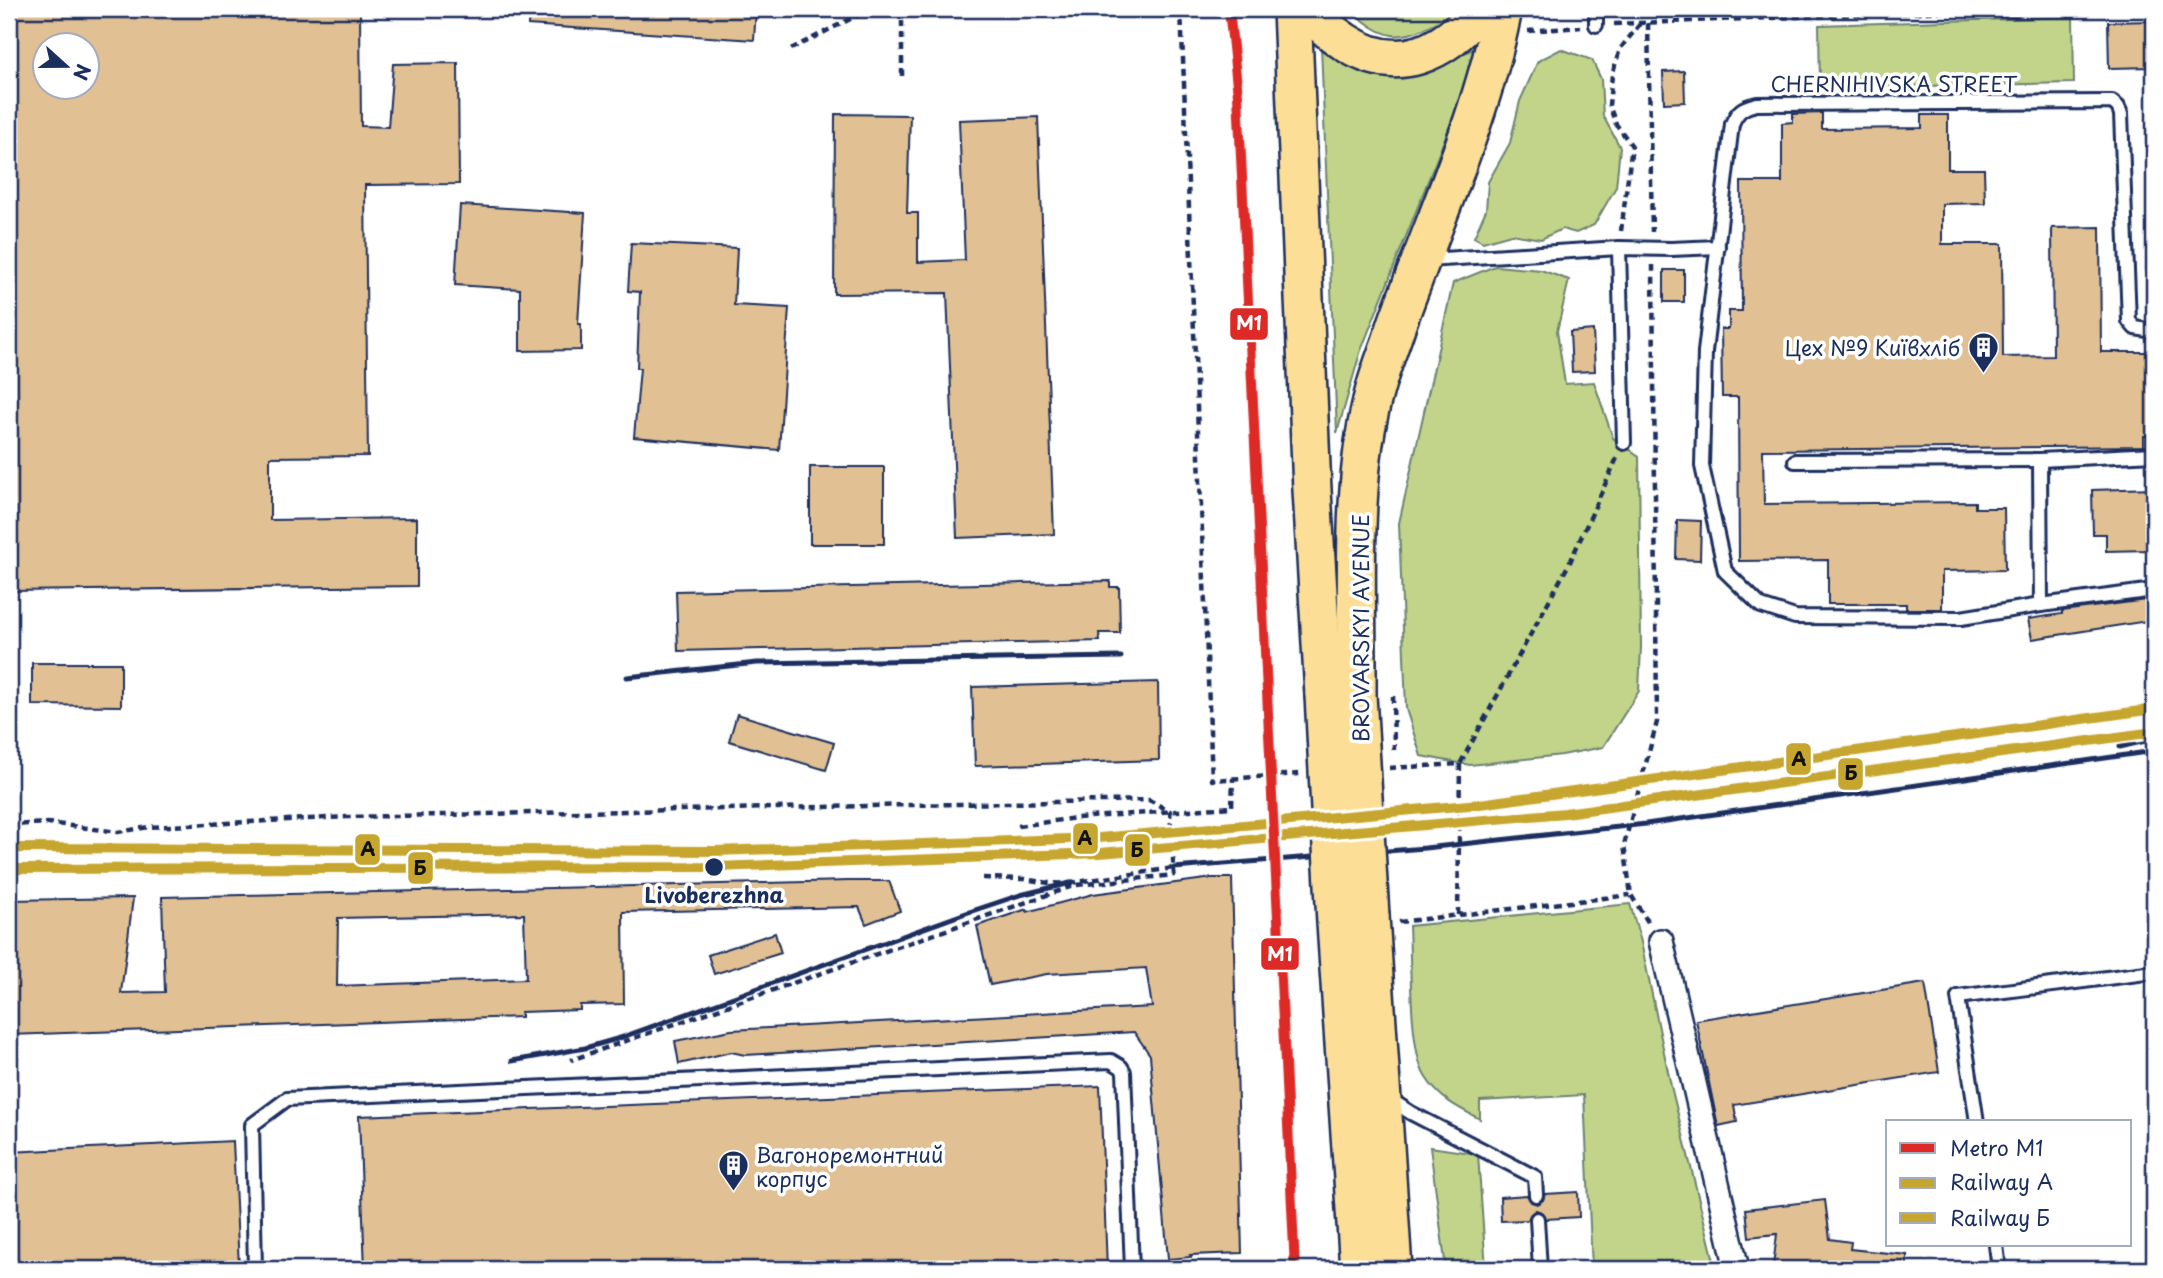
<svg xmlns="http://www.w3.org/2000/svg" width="2163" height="1278" viewBox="0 0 2163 1278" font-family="'Playpen Sans',sans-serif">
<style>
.green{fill:#c1d489;stroke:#6e8274;stroke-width:2}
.building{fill:#e1c093;stroke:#1b2f5e;stroke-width:2;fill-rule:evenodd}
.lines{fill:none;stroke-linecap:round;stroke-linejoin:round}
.service-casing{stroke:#1b2f5e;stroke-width:18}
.minor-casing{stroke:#1b2f5e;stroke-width:28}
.primary-casing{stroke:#1b2f5e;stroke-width:42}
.path{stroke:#1b2f5e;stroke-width:4.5;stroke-dasharray:7 5;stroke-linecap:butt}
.service{stroke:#fff;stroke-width:12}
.minor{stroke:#fff;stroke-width:23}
.primary{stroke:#fcde96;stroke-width:37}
.rail{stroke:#1b2f5e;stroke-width:5}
.primary-bridge-casing{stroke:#1b2f5e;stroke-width:42;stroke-linecap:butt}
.path-bridge{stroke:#1b2f5e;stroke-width:4.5;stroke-dasharray:7 5;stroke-linecap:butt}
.primary-bridge{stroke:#fcde96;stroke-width:37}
.rail-1-casing{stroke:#fff;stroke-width:16}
.rail-2-casing{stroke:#fff;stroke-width:16}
.rail-1{stroke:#c6a62e;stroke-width:10}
.rail-2{stroke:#c6a62e;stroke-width:10}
.metro-1-casing{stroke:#fff;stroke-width:16}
.metro-1{stroke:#dd2a26;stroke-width:10}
.stop-dot{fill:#1b2f5e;stroke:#fff;stroke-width:2.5}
.labels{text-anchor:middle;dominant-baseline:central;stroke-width:7;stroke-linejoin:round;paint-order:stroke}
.street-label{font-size:21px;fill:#1b2f5e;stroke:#fff}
.poi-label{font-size:21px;fill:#1b2f5e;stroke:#fff;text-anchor:end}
.stop-label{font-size:21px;font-weight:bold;fill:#1b2f5e;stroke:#fff}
.line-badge{stroke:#fff;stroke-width:2.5}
.badge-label{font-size:19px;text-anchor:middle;font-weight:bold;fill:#fff}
.pale-badge-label{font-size:19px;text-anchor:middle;font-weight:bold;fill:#111}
</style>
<rect width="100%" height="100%" fill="#fff"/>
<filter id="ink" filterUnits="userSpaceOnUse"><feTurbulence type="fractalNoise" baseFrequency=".0143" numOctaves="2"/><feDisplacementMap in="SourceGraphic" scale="14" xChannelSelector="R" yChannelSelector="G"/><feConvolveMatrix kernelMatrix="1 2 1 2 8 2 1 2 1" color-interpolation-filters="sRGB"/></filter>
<g filter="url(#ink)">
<g class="green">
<path d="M 1349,9 L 1452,9 C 1441,23 1410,38 1392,35 C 1375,32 1362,19 1349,9 Z"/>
<path d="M 2073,17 L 2074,83 L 1820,88 L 1819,25 Z"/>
<path d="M 1321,47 C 1331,54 1342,64 1354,68 C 1397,86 1436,67 1475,48 L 1456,110 L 1360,353 L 1337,433 Z"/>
<path d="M 1561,49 L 1592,60 L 1601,79 L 1603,116 L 1620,147 L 1616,187 L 1594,225 L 1576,233 L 1562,229 L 1541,239 L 1511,234 L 1483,242 L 1474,237 L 1486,210 L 1488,182 L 1510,143 L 1520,101 L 1538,61 Z"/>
<path d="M 1495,266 L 1541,270 L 1569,280 L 1557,331 L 1565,384 L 1594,382 L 1613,438 L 1639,456 L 1641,647 L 1639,691 L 1603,747 L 1562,755 L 1470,765 L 1421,756 L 1406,709 L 1399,523 L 1453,283 Z"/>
<path d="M 1630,904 L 1641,942 L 1671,1086 L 1716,1269 L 1592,1269 L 1584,1095 L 1480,1101 L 1480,1119 C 1458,1108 1438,1098 1425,1076 C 1409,1050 1411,960 1409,926 Z"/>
<path d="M 1430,1147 L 1478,1154 L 1486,1269 L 1446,1269 Z"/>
</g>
<g class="building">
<path d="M 9,9 L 360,9 L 361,126 L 388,127 L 393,64 L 458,63 L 459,184 L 365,185 L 368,456 L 270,457 L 270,520 L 417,518 L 417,586 L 9,591 ZM 46,46 L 88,46 L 88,88 L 46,88 Z"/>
<path d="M 529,9 L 756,9 L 754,40 L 528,25 Z"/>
<path d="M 2154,21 L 2154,67 L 2109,68 L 2108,22 Z"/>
<path d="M 1684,71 L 1685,102 L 1664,103 L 1663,72 Z"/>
<path d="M 1822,113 L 1822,129 L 1922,128 L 1922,115 L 1948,115 L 1948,169 L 1984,169 L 1985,203 L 1942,204 L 1942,244 L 2002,244 L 2003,357 L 2053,356 L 2052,228 L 2100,227 L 2101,352 L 2154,352 L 2154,436 L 2144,436 L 2144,446 L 1763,450 L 1764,504 L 1975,502 L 1975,508 L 2004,508 L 2005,570 L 1942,571 L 1942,609 L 1906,609 L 1906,604 L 1828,604 L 1828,560 L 1739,561 L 1738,397 L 1722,397 L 1721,329 L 1729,329 L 1729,311 L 1742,311 L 1741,182 L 1782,182 L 1782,123 L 1793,122 L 1793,114 Z"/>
<path d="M 835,114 L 910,115 L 907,213 L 918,213 L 918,262 L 965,260 L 959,120 L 1038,117 L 1054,534 L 957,538 L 947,293 L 834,294 Z"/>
<path d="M 460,205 L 585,213 L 578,324 L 581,324 L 581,350 L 520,351 L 520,289 L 455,285 Z"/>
<path d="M 631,243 L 737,248 L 734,305 L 789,308 L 779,450 L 634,437 L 640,368 L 637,368 L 640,292 L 628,291 Z"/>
<rect x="1664" y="270" width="20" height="32"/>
<path d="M 1593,330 L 1595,371 L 1572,372 L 1570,332 Z"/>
<rect x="810" y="467" width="74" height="77"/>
<path d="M 2154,488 L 2154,532 L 2149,533 L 2150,550 L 2106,551 L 2106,534 L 2093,534 L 2092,490 Z"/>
<path d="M 1677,520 L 1701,521 L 1700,560 L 1676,559 Z"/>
<path d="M 1110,581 L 1110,587 L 1119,587 L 1120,633 L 1099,633 L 1100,641 L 678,651 L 676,591 Z"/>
<path d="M 2154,599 L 2154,620 L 2032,639 L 2028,619 L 2062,614 L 2062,611 Z"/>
<path d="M 32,663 L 121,663 L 121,706 L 32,705 Z"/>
<path d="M 1158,682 L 1159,760 L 975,766 L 972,687 Z"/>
<path d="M 737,714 L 834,743 L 826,770 L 729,741 Z"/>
<path d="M 1213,878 L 1232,878 L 1242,1253 L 1190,1255 L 1191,1257 L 1168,1259 L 1150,1055 L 1134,1032 L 745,1055 L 731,1052 L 679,1064 L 675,1041 L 731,1030 L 1152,1007 L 1146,968 L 1047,974 L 990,985 L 977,926 L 1027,909 L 1027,912 L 1093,894 Z"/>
<path d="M 849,881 L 889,881 L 900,911 L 866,924 L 859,907 L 623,912 L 624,1004 L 580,1005 L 580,1010 L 521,1012 L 521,1017 L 9,1035 L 9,900 L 133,898 L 121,993 L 165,992 L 162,897 ZM 524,914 L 526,979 L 337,986 L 338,918 Z"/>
<path d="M 775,933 L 781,953 L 714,974 L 708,955 Z"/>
<path d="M 1925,983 L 1939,1072 L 1734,1105 L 1737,1122 L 1718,1126 L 1696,1020 Z"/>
<path d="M 1100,1086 L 1107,1269 L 365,1269 L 359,1116 Z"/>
<path d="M 233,1141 L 239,1267 L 185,1269 L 9,1269 L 9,1152 Z"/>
<path d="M 1578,1192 L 1579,1217 L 1546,1219 L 1541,1212 L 1536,1210 L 1530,1215 L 1528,1220 L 1501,1221 L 1500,1197 L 1527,1195 L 1531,1202 L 1537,1204 L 1543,1200 L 1545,1194 Z"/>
<path d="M 1825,1200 L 1830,1239 L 1851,1242 L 1850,1249 L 1907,1255 L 1907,1269 L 1804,1269 L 1773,1266 L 1777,1234 L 1749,1237 L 1746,1209 Z"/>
</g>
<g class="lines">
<defs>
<g id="service">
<path d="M 1596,9 L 1596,25"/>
<path d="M 1997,9 L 2016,9"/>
<path d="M 1619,248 L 1624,443"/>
<path d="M 1427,260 L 1619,248 L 1671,249 L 1718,247"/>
<path d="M 2154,331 L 2135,328 L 2129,321 L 2121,114 L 2118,107 L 2112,102 L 1757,104 C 1743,107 1737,111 1732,124 L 1705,352 L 1702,466 L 1725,571 L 1761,606 L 1795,617 L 1961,618 L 2041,605 L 2154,590"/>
<path d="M 2040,460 L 2041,605"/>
<path d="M 1795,461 L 2040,460 L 2154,454"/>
<path d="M 1388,1098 L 1411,1113 L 1535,1177 L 1536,1195"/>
<path d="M 1977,1122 L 1958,997 L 2154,972"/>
<path d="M 1537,1219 L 1540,1269"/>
<path d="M 1996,1245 L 1999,1269"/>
<path d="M 255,1269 L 252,1125 L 287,1099 L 1111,1061 L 1121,1067 L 1124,1072 L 1132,1269"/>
</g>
<path id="minor" d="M 1661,941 L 1737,1269"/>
<g id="primary">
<path d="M 1292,9 L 1312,490 L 1324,695"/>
<path d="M 1310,9 C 1321,25 1329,31 1345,42 C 1397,76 1444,54 1480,9"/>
<path d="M 1357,695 C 1358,598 1349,483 1375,389 C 1381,367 1390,346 1397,324 C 1434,220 1482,118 1503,9"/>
<path d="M 1370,916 L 1393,1269"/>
<path d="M 1336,923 L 1359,1269"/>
</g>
</defs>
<use href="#service" class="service-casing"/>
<use href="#minor" class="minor-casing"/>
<use href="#primary" class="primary-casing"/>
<g class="path">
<path d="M 902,9 L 902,77"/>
<path d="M 1181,9 L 1212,780 L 1300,774"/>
<path d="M 1648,23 L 1652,232"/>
<path d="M 1614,24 L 1979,10"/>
<path d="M 1528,31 L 1581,27"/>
<path d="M 791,49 L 870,9"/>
<path d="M 1621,231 L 1632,146 L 1616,124 L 1609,105 L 1612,75 L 1620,49 L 1640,24"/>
<path d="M 1389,768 L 1460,764 L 1570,562 L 1617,458"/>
<path d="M 9,825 L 48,823 L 118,832 L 149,827 L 347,817 L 1149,800 L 1170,811 L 1174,875 L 1076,885 L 571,1060"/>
<path d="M 1018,826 L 1076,818 L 1232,807 L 1233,778"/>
<path d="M 983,878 L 1024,879 L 1049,883 L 1073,884"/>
<path d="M 1070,883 L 1174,868"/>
<path d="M 1458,915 L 1460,764"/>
<path d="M 1399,922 L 1630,895"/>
<path d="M 1648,922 L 1631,895 L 1624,845 L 1657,722 L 1653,265"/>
</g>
<use href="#service" class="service"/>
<use href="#minor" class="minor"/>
<use href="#primary" class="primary"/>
<g class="rail">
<path d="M 627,677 L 757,663 L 1121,657"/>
<path d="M 2120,747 L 2154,739"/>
<path d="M 1174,868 L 1425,848 L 1646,824 L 2154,751"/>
<path d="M 512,1061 L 585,1048 L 620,1038 L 966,913 L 1020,895 L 1070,883"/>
</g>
<defs>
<g id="primary-bridge">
<path d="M 1324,695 L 1336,923"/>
<path d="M 1357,695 L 1370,916"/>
</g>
</defs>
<use href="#primary-bridge" class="primary-bridge-casing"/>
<path class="path-bridge" d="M 1393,696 L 1394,750"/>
<use href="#primary-bridge" class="primary-bridge"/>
<defs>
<path id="rail-1" d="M 9,848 L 715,851 L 1099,838 L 1480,804 L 2154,709"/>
<path id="rail-2" d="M 9,869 L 714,867 L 1100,853 L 1565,813 L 2154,732"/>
</defs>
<use href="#rail-1" class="rail-1-casing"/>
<use href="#rail-2" class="rail-2-casing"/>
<use href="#rail-1" class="rail-1"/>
<use href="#rail-2" class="rail-2"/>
<defs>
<path id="metro-1" d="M 1229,9 L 1238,95 L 1295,1269"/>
</defs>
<use href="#metro-1" class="metro-1-casing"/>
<use href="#metro-1" class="metro-1"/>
</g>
</g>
<defs>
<symbol id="building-pin" viewBox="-11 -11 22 30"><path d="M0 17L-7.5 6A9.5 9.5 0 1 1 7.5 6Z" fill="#1b2f5e" stroke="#fff"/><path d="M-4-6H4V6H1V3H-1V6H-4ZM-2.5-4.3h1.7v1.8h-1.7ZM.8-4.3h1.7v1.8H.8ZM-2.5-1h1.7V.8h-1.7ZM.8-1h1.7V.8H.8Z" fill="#fff"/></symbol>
</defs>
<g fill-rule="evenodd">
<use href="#building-pin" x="1966" y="330" width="35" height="47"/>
<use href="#building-pin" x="716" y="1148" width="35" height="47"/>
</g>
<circle class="stop-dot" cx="714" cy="867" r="10"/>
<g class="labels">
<g class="street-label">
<text x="1894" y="83">CHERNIHIVSKA STREET</text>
<text transform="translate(1360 628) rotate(-90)">BROVARSKYI AVENUE</text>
</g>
<g class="poi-label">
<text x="1960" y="347">Цех №9 Київхліб</text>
<text x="756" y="1154" text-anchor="start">Вагоноремонтний<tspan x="756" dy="24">корпус</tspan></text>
</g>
<g class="stop-label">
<text x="714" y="894">Livoberezhna</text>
</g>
</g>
<g class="line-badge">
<rect x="1229" y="307" width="40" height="34" rx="7" fill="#dd2a26"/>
<rect x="1785" y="742" width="27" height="34" rx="7" fill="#c6a62e"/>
<rect x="1837" y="757" width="27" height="34" rx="7" fill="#c6a62e"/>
<rect x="1072" y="822" width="27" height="33" rx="7" fill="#c6a62e"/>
<rect x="354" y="833" width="27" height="33" rx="7" fill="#c6a62e"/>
<rect x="1124" y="833" width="27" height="34" rx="7" fill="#c6a62e"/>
<rect x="407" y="851" width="27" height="34" rx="7" fill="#c6a62e"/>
<rect x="1260" y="937" width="40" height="34" rx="7" fill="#dd2a26"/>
</g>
<g class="badge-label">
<text x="1249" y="330">M1</text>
<text x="1280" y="961">M1</text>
</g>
<g class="pale-badge-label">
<text x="1799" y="766">A</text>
<text x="1851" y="780">Б</text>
<text x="1085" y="845">A</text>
<text x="368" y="856">A</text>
<text x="1137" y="857">Б</text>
<text x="420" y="875">Б</text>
</g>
<rect width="2163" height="1278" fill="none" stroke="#fff" stroke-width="35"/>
<rect x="18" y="18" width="2128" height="1243" fill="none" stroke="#1b2f5e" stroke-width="2.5" filter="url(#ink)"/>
<rect x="1886" y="1120" width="245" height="126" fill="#ffffff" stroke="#a4acbf" stroke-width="2"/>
<rect x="1900" y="1143" width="35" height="10" fill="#dd2a26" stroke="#a4acbf" stroke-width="2"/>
<text x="1950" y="1156" font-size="21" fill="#1b2f5e">Metro M1</text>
<rect x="1900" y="1178" width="35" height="10" fill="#c6a62e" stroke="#a4acbf" stroke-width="2"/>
<text x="1950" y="1190" font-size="21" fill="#1b2f5e">Railway A</text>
<rect x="1900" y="1213" width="35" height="10" fill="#c6a62e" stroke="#a4acbf" stroke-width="2"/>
<text x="1950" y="1226" font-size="21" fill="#1b2f5e">Railway Б</text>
<g transform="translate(66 66) rotate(111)"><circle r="33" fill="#ffffff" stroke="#a4acbf" stroke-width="2"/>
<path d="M0-5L12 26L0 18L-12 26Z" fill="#1b2f5e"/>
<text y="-10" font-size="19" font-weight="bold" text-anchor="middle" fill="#1b2f5e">N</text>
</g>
</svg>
